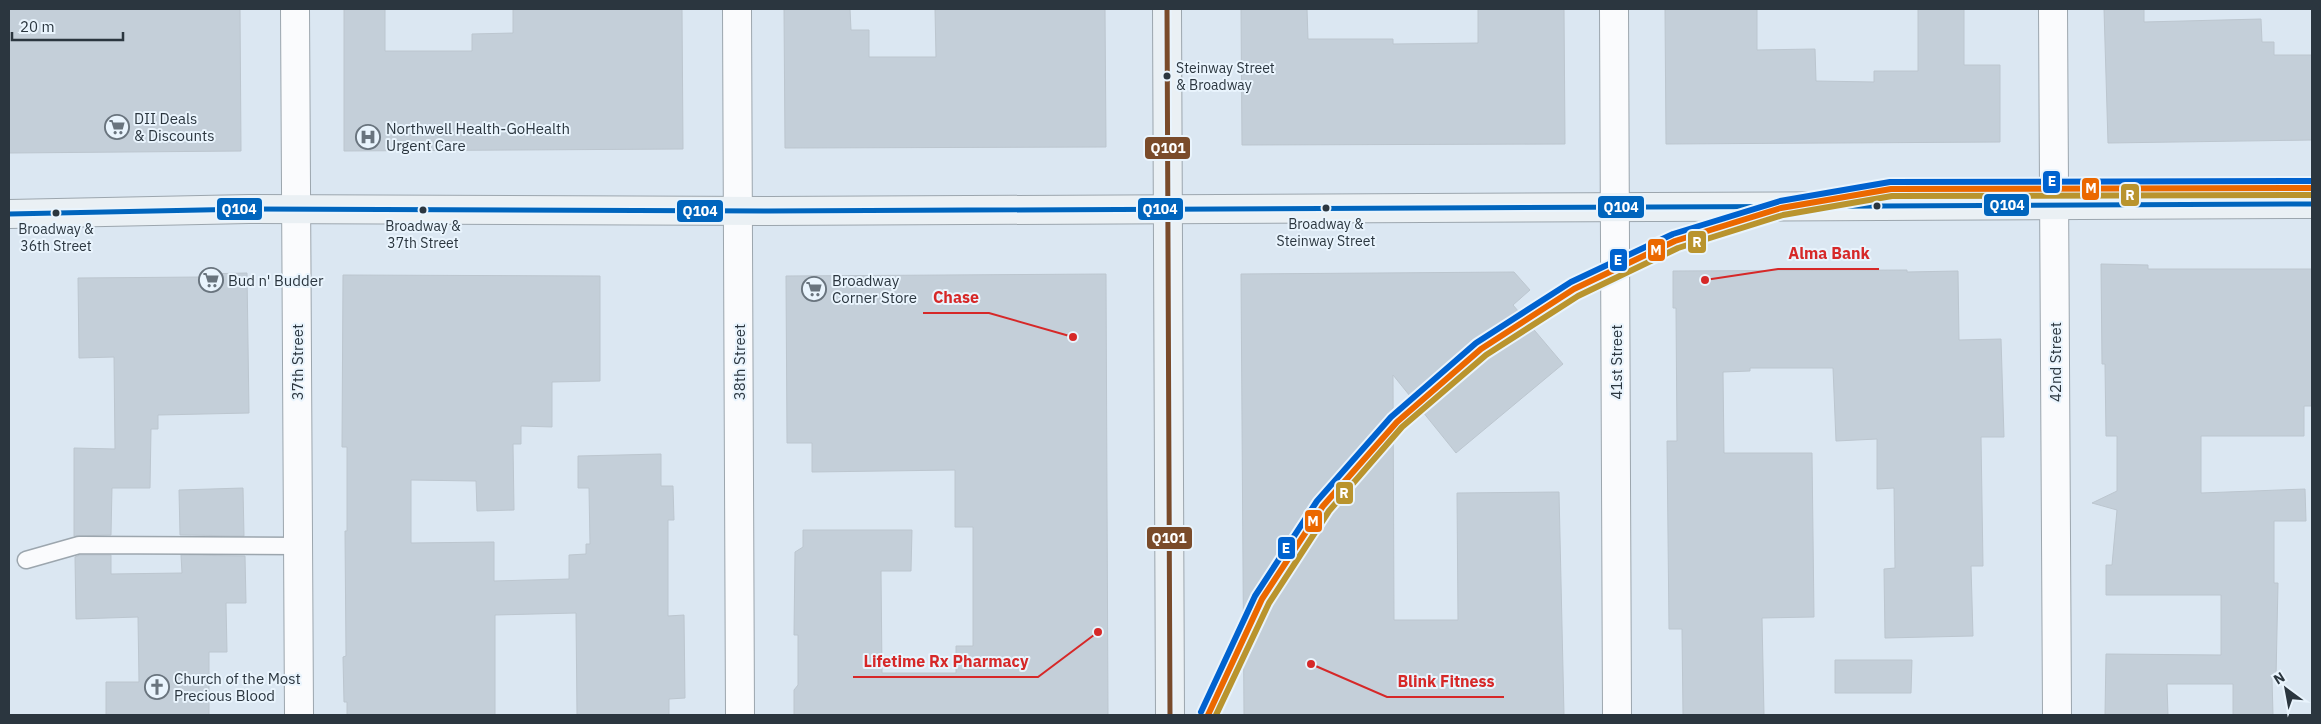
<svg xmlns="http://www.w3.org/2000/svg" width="2321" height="724" viewBox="0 0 2321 724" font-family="'IBM Plex Sans',sans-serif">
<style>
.building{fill:#c4cfd9;stroke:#bcc6cf}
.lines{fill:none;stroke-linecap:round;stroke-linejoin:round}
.lane-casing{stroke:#9ca6ae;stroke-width:19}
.street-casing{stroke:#9ca6ae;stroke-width:30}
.secondary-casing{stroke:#9ca6ae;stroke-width:30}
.path{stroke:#c5c9ce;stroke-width:3;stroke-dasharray:2.5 4;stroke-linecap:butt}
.lane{stroke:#fafbfd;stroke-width:16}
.street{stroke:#fafbfd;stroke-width:28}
.secondary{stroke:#eaf0f4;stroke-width:28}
.bus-1-casing{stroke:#e9f4fd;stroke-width:9}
.bus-2-casing{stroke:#e9f4fd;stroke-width:9}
.bus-1{stroke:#0065bd;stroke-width:5}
.bus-2{stroke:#7a4b2a;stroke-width:5}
.metro-1-casing{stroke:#e9f4fd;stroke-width:10}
.metro-2-casing{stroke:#e9f4fd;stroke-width:10}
.metro-3-casing{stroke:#e9f4fd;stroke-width:10}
.metro-1{stroke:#eb6800;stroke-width:6}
.metro-2{stroke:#b9942e;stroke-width:6}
.metro-3{stroke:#0062cf;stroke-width:6}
.bus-dot{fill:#2b363f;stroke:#e9f4fd;stroke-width:2}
.labels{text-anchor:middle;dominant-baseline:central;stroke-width:4;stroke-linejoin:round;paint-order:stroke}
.bus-label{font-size:14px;fill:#2b363f;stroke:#e9f4fd}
.poi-label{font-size:15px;fill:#2b363f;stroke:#e9f4fd;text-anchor:start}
.street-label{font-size:15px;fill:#2b363f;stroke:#e9f4fd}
.leader{fill:none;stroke:#d62828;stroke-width:2}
.callout-dot{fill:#d62828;stroke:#e9f4fd;stroke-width:2}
.callout-label{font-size:16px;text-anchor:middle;font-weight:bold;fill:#d62828;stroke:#e9f4fd;stroke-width:4;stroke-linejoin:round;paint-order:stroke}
.line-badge{stroke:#e9f4fd;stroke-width:2}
.badge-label{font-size:14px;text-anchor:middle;font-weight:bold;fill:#fff}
</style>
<rect width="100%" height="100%" fill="#dbe7f2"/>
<g class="building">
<path d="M 9,9 L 240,9 L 241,151 L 9,153 Z"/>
<path d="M 344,9 L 385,9 L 385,51 L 472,51 L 472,34 L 513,33 L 513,9 L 682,9 L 683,149 L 344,151 Z"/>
<path d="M 784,9 L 850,9 L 851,30 L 869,30 L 869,57 L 936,57 L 935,9 L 1105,9 L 1106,147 L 785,148 Z"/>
<path d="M 1241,9 L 1307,9 L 1308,39 L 1393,39 L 1393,44 L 1478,43 L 1478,9 L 1564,9 L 1565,144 L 1242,145 Z"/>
<path d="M 1665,9 L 1757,9 L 1757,50 L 1815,49 L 1816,81 L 1874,82 L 1874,71 L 1918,71 L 1918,9 L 1964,9 L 1964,65 L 2000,65 L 2000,142 L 1666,144 Z"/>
<path d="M 2104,9 L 2144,9 L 2144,22 L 2261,19 L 2262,42 L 2274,42 L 2274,55 L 2312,55 L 2312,140 L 2108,143 Z"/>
<path d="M 2101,264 L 2148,265 L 2148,269 L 2312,269 L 2312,406 L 2304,406 L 2304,436 L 2201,436 L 2201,493 L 2305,489 L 2306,521 L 2274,521 L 2274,583 L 2278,583 L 2276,678 L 2272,678 L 2273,715 L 2233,715 L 2233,684 L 2167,684 L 2168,715 L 2105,715 L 2106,654 L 2221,655 L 2221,595 L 2106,595 L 2106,565 L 2112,565 L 2117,510 L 2092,503 L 2117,491 L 2117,436 L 2106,436 L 2105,364 L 2102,364 Z"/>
<path d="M 1907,270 L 1907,272 L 1958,271 L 1959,340 L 2001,339 L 2004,437 L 1981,437 L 1983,566 L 1971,566 L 1973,636 L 1885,638 L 1884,569 L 1895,568 L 1894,488 L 1877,489 L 1877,439 L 1836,441 L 1833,368 L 1750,368 L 1750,371 L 1723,372 L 1724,453 L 1812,453 L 1814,617 L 1762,618 L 1764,715 L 1683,715 L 1682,629 L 1669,629 L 1667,441 L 1677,441 L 1676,308 L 1673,308 L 1673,271 Z"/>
<path d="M 1514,272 L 1530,290 L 1513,305 L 1563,364 L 1456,453 L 1393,375 L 1394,620 L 1458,620 L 1457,493 L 1559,492 L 1564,715 L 1244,715 L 1241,274 Z"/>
<path d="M 247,273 L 249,413 L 158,415 L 158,429 L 151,429 L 150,488 L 112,488 L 111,535 L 74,536 L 74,448 L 115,449 L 114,357 L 79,358 L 78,278 L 202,277 L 202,274 Z"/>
<path d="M 1106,274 L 1108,715 L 794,715 L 794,690 L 798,685 L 798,635 L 794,635 L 795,552 L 803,547 L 803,530 L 912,530 L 911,571 L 881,571 L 882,673 L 956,673 L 956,646 L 973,646 L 973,527 L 955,527 L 955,470 L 812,472 L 812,443 L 787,443 L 786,276 Z"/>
<path d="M 343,275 L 600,276 L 600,381 L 552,382 L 552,427 L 521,426 L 521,444 L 513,444 L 514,510 L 477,511 L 476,481 L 411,480 L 411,543 L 494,542 L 494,581 L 569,579 L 569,555 L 586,554 L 586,544 L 590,544 L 589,488 L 578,488 L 578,456 L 661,454 L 661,486 L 673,486 L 674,520 L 668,520 L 668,616 L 684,615 L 685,698 L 669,699 L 669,715 L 577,715 L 576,613 L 495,615 L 495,715 L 347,715 L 347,702 L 344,702 L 343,657 L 346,656 L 345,531 L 347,531 L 347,447 L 342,447 Z"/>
<path d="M 243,488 L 244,536 L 180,535 L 179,490 Z"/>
<path d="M 80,555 L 111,555 L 111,574 L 182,573 L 181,555 L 245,556 L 246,603 L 226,603 L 227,652 L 209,652 L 209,715 L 106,715 L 106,682 L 139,682 L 138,617 L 76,619 L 75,557 Z"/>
<path d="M 1835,660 L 1912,660 L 1911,693 L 1835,693 Z"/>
</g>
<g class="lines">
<defs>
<path id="lane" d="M 26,560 L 79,545 L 298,546"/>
<g id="street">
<path d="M 295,9 L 299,715"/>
<path d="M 737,9 L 740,715"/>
<path d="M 1614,9 L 1617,715"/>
<path d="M 2053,9 L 2057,715"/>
</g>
<g id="secondary">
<path d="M 1167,9 L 1170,715"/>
<path d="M 9,214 L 249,209 L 769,211 L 2312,204"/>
</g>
</defs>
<use href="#lane" class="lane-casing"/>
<use href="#street" class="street-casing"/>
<use href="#secondary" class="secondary-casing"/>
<path class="path" d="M 1230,649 L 1233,649 L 1233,656"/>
<use href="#lane" class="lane"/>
<use href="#street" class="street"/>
<use href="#secondary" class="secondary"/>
<defs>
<path id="bus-1" d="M 9,214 L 249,209 L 769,211 L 2312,204"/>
<path id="bus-2" d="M 1167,9 L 1170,715"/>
</defs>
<use href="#bus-1" class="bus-1-casing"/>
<use href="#bus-2" class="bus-2-casing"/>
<use href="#bus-1" class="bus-1"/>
<use href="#bus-2" class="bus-2"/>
<defs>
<path id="metro-1" d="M 1208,715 L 1262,599 L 1323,506 L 1397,422 L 1481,349 L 1574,289 L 1675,241 L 1781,208 L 1891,189 L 2312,188"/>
<path id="metro-2" d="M 1216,715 L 1269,603 L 1329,511 L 1402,427 L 1486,355 L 1578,296 L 1678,248 L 1783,215 L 1892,196 L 2312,195"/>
<path id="metro-3" d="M 1201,712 L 1255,596 L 1317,501 L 1391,417 L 1476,343 L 1571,282 L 1673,234 L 1780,201 L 1890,182 L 2312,181"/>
</defs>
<use href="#metro-1" class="metro-1-casing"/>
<use href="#metro-2" class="metro-2-casing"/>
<use href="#metro-3" class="metro-3-casing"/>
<use href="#metro-1" class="metro-1"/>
<use href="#metro-2" class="metro-2"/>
<use href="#metro-3" class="metro-3"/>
</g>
<defs>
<symbol id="supermarket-ring" viewBox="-11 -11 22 22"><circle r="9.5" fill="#e9f4fd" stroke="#69747e" stroke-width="1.5"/><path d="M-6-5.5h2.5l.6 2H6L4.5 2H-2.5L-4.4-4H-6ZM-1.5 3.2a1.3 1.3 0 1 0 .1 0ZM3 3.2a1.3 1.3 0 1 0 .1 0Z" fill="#69747e"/></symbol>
<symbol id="hospital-ring" viewBox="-11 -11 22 22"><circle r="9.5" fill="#e9f4fd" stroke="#69747e" stroke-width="1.5"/><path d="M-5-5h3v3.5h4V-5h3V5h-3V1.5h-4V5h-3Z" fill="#69747e"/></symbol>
<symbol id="church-ring" viewBox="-11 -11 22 22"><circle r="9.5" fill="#e9f4fd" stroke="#69747e" stroke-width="1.5"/><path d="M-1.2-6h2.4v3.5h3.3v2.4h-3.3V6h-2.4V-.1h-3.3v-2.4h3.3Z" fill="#69747e"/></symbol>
</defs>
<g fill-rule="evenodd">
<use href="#supermarket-ring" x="103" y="113" width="28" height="28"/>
<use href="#hospital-ring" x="354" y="123" width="28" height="28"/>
<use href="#supermarket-ring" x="197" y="266" width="28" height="28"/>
<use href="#supermarket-ring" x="800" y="275" width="28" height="28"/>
<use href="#church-ring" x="143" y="673" width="28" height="28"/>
</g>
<g class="bus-dot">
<circle cx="1167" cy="76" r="4.5"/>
<circle cx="1877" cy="206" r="4.5"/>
<circle cx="1326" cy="208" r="4.5"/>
<circle cx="423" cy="210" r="4.5"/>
<circle cx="56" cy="213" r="4.5"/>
</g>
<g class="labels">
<g class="bus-label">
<text x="1176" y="68" text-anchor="start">Steinway Street<tspan x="1176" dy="17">&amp; Broadway</tspan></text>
<text x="1326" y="224">Broadway &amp;<tspan x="1326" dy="17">Steinway Street</tspan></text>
<text x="423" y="226">Broadway &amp;<tspan x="423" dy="17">37th Street</tspan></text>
<text x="56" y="229">Broadway &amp;<tspan x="56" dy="17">36th Street</tspan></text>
</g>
<g class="poi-label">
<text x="134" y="118">DII Deals<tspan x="134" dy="17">&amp; Discounts</tspan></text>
<text x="386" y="128">Northwell Health-GoHealth<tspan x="386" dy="17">Urgent Care</tspan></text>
<text x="228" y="280">Bud n' Budder</text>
<text x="832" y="280">Broadway<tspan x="832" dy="17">Corner Store</tspan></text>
<text x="174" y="678">Church of the Most<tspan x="174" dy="17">Precious Blood</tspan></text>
</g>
<g class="street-label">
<text transform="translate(297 362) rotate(-90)">37th Street</text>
<text transform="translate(739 362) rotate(-90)">38th Street</text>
<text transform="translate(1616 362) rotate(-90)">41st Street</text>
<text transform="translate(2055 362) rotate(-90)">42nd Street</text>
</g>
</g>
<path class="leader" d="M1705 280L1778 269H1879M1073 337L989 313H923M1098 632L1038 677H853M1311 664L1387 697H1504"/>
<g class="callout-dot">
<circle cx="1705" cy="280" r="5"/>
<circle cx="1073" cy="337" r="5"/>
<circle cx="1098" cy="632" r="5"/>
<circle cx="1311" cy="664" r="5"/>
</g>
<g class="callout-label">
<text x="1829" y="259">Alma Bank</text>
<text x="956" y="303">Chase</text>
<text x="946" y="667">Lifetime Rx Pharmacy</text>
<text x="1446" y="687">Blink Fitness</text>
</g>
<g class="line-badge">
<rect x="1144" y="136" width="47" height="24" rx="5" fill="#7a4b2a"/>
<rect x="2042" y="170" width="19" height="24" rx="5" fill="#0062cf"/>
<rect x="2081" y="177" width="19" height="24" rx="5" fill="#eb6800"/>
<rect x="2120" y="183" width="20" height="24" rx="5" fill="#b9942e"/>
<rect x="1983" y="193" width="47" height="24" rx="5" fill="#0065bd"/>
<rect x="1597" y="195" width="48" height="24" rx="5" fill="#0065bd"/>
<rect x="216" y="197" width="47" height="24" rx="5" fill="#0065bd"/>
<rect x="1137" y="197" width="47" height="24" rx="5" fill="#0065bd"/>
<rect x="676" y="199" width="48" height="24" rx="5" fill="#0065bd"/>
<rect x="1687" y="230" width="20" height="24" rx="5" fill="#b9942e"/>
<rect x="1647" y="238" width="19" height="24" rx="5" fill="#eb6800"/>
<rect x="1609" y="248" width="19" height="24" rx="5" fill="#0062cf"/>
<rect x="1335" y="481" width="19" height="24" rx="5" fill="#b9942e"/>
<rect x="1304" y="509" width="19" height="24" rx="5" fill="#eb6800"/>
<rect x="1146" y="526" width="47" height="24" rx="5" fill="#7a4b2a"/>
<rect x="1277" y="536" width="19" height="24" rx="5" fill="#0062cf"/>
</g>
<g class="badge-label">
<text x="1168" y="153">Q101</text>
<text x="2052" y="186">E</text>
<text x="2091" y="193">M</text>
<text x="2130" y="200">R</text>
<text x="2007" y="210">Q104</text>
<text x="1621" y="212">Q104</text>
<text x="239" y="214">Q104</text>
<text x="1160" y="214">Q104</text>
<text x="700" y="216">Q104</text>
<text x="1697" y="247">R</text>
<text x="1656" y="255">M</text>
<text x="1618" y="265">E</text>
<text x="1344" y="498">R</text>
<text x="1313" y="526">M</text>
<text x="1169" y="543">Q101</text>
<text x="1286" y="553">E</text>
</g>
<rect width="2321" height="724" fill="none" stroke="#2b363f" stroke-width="20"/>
<g transform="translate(2286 689) rotate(328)" stroke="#e9f4fd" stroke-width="4" paint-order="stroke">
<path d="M0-4L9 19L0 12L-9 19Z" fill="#2b363f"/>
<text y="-8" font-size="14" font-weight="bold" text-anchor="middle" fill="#2b363f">N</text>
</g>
<path d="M12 32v8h111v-8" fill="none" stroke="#2b363f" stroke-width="2.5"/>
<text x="20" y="32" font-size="15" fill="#2b363f" stroke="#e9f4fd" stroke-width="4" paint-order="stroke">20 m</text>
</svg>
